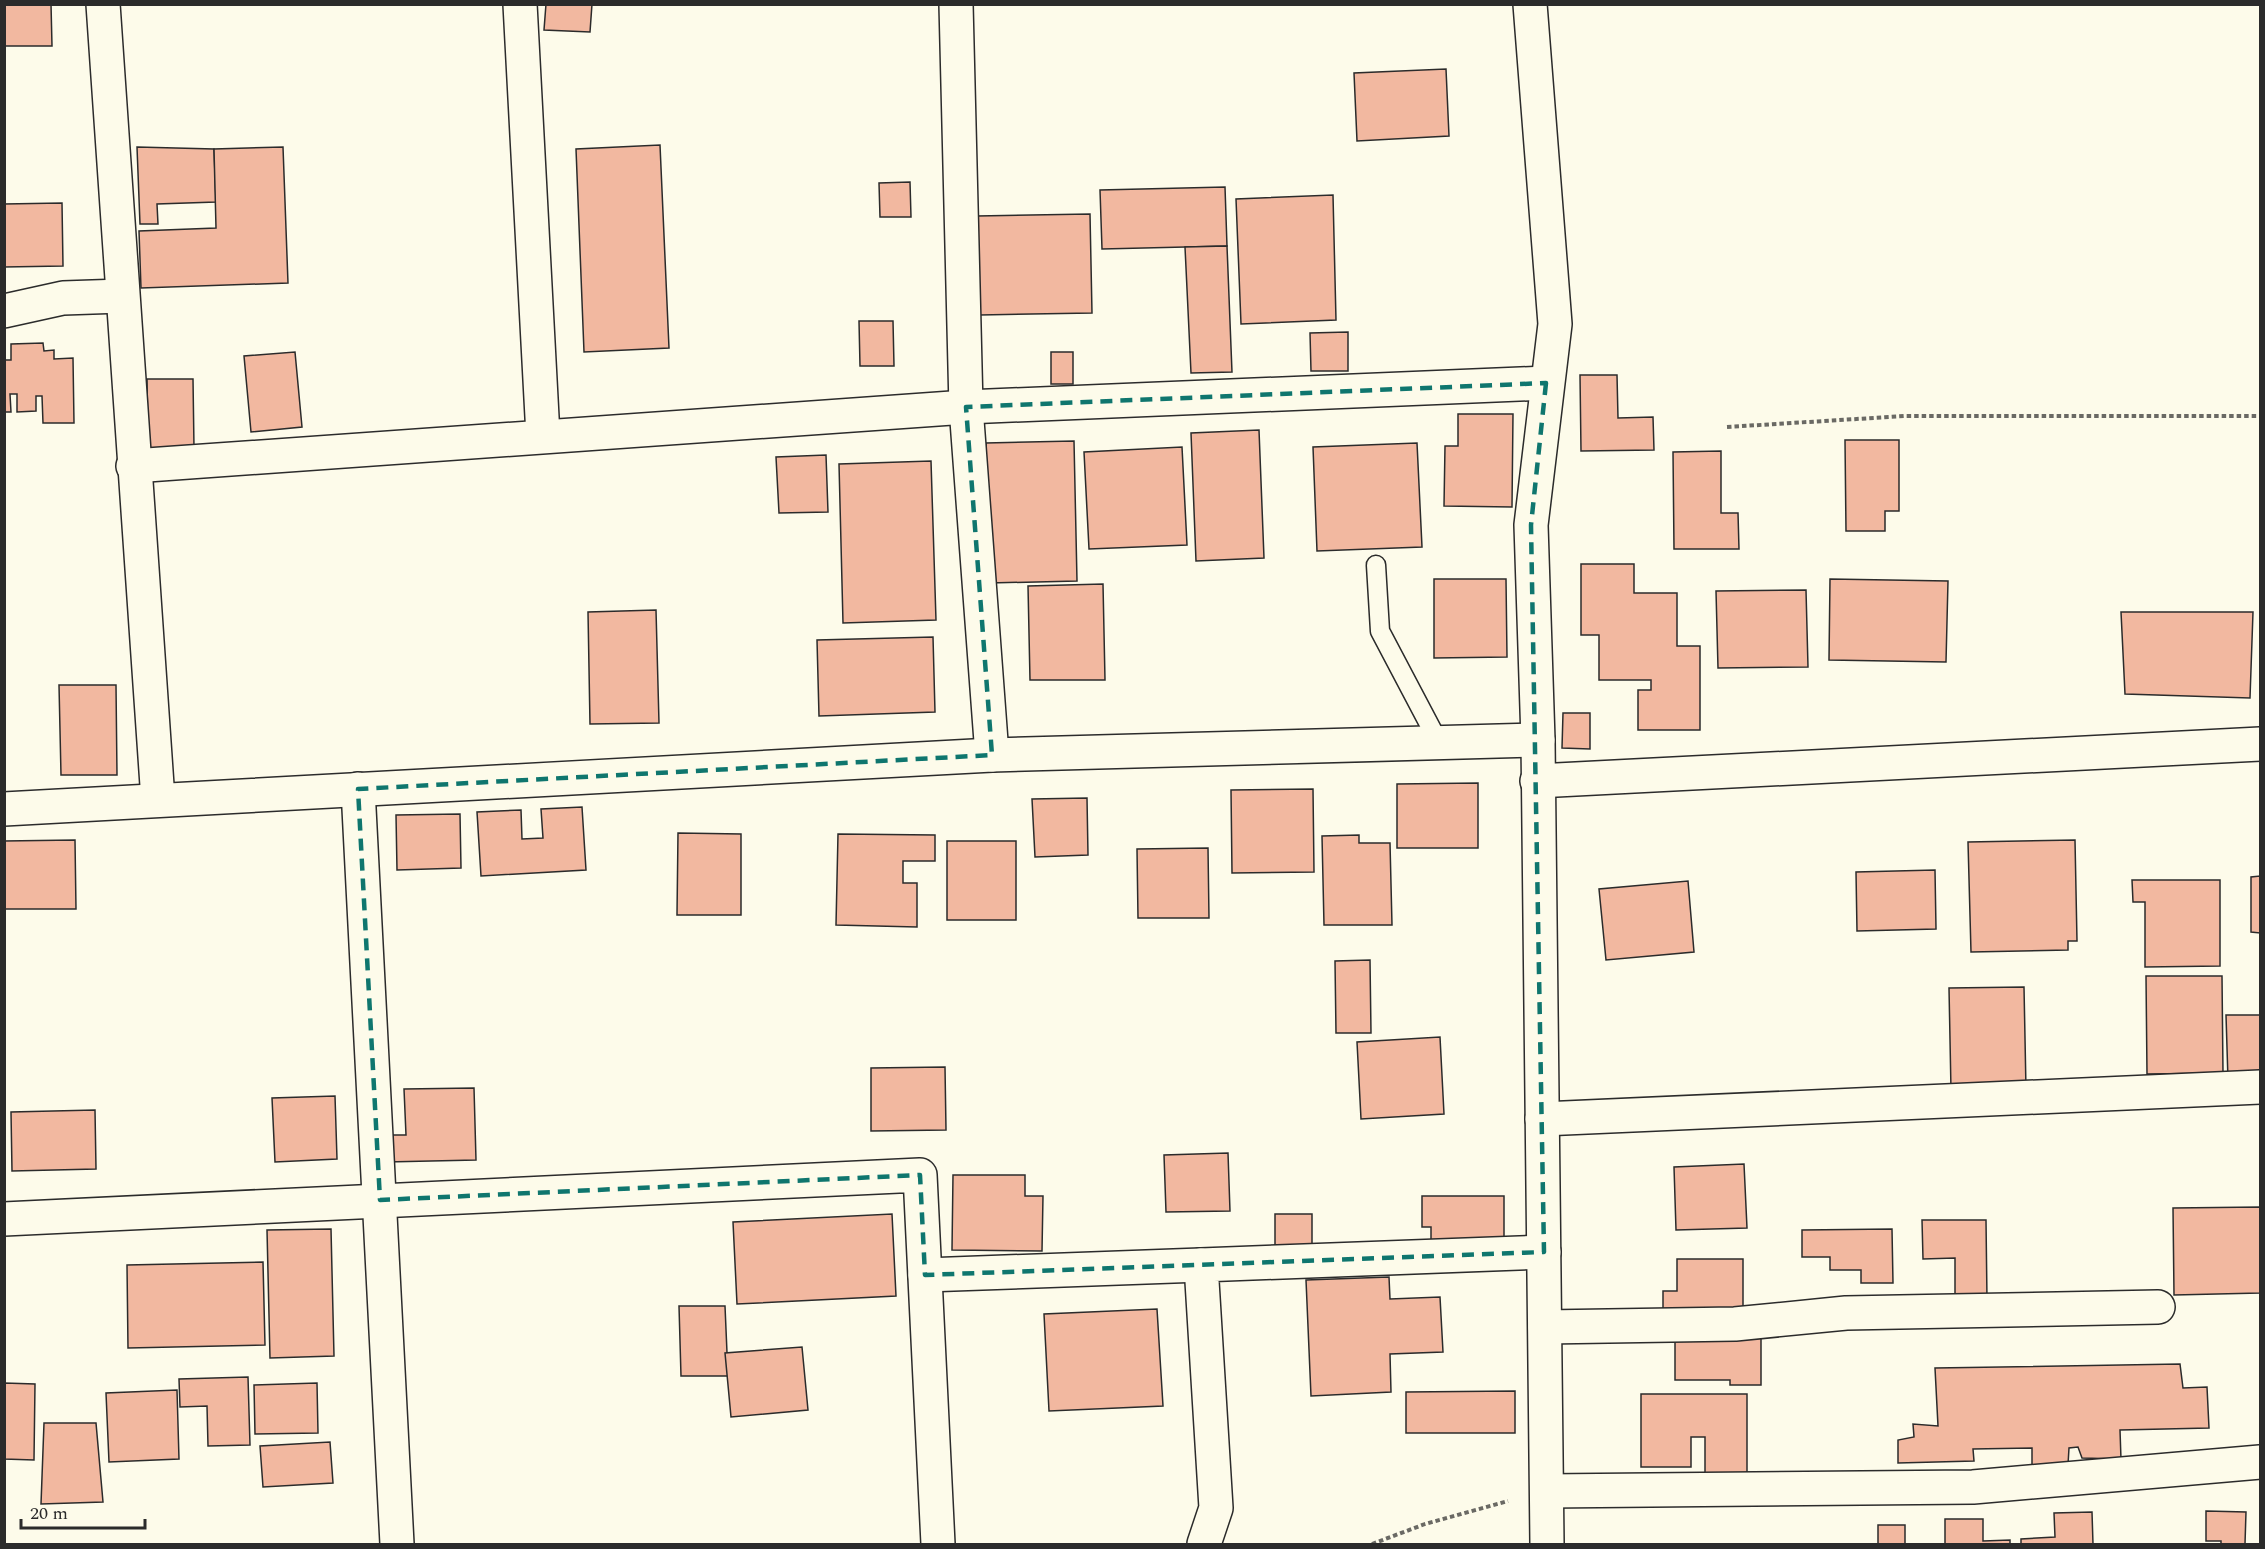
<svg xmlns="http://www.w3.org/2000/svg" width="2265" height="1549" viewBox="0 0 2265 1549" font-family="Spectral,serif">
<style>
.building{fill:#f2b8a0;stroke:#2b2b2b;stroke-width:1.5}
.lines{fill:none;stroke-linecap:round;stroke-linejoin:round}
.lane-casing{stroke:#2b2b2b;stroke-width:21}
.street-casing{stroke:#2b2b2b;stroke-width:36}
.path{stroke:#6a6964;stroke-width:4;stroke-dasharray:4.5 3;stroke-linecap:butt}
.lane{stroke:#fdfbea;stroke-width:18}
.street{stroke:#fdfbea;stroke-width:33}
.marked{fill:none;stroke:#0f766e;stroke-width:4.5;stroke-dasharray:12 8;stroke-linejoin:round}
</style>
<rect width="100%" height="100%" fill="#fdfbea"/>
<g class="building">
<path d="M 4,4 L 51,4 L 52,46 L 4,46 Z"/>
<path d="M 546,4 L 592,4 L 590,32 L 544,30 Z"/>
<path d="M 1446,69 L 1449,136 L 1357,141 L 1354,73 Z"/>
<path d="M 660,145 L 669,348 L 584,352 L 576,149 Z"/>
<path d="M 137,147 L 214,149 L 216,202 L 157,204 L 158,224 L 140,224 Z"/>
<path d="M 283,147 L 288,283 L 141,288 L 139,231 L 216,228 L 214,149 Z"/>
<path d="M 910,182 L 911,217 L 880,217 L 879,183 Z"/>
<path d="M 1225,187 L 1227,246 L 1102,249 L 1100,190 Z"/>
<path d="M 1333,195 L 1336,320 L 1241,324 L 1236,199 Z"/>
<path d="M 62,203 L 63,266 L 4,267 L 4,204 Z"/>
<path d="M 1090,214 L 1092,313 L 980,315 L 977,216 Z"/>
<path d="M 1227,246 L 1232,372 L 1191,373 L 1185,247 Z"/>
<path d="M 859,321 L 893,321 L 894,366 L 860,366 Z"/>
<path d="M 1348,332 L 1348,371 L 1311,371 L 1310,333 Z"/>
<path d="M 43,343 L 44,351 L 54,350 L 54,359 L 73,358 L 74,423 L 43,423 L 42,396 L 36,396 L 36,411 L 17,412 L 17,394 L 10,394 L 11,412 L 4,412 L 4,360 L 11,360 L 11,344 Z"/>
<path d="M 295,352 L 302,427 L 251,432 L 244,356 Z"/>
<rect x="1051" y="352" width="22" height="32"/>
<path d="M 1580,375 L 1617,375 L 1618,418 L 1653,417 L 1654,450 L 1581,451 Z"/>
<path d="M 147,379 L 193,379 L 194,448 L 148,448 Z"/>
<path d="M 1458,414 L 1513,414 L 1512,507 L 1444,506 L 1445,446 L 1458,446 Z"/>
<path d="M 1259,430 L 1264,558 L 1196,561 L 1191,433 Z"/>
<path d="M 1845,440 L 1899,440 L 1899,511 L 1885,511 L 1885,531 L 1846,531 Z"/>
<path d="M 1074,441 L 1077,581 L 989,583 L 986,443 Z"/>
<path d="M 1417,443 L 1422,547 L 1317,551 L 1313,447 Z"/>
<path d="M 1182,447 L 1187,545 L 1089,549 L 1084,452 Z"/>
<path d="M 1721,451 L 1721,513 L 1738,513 L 1739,549 L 1674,549 L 1673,452 Z"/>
<path d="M 826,455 L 828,512 L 779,513 L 776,457 Z"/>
<path d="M 931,461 L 936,620 L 843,623 L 839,464 Z"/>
<path d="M 1581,564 L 1634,564 L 1634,593 L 1677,593 L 1677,646 L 1700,646 L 1700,730 L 1638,730 L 1638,690 L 1651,690 L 1651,680 L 1599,680 L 1599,635 L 1581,635 Z"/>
<path d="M 1434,579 L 1506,579 L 1507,657 L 1434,658 Z"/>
<path d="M 1830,579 L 1948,581 L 1946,662 L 1829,660 Z"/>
<path d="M 1103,584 L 1105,680 L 1030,680 L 1028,586 Z"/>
<path d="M 1806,590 L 1808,667 L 1718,668 L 1716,591 Z"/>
<path d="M 656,610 L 659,723 L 590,724 L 588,612 Z"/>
<path d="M 2121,612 L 2253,612 L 2250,698 L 2125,694 Z"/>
<path d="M 933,637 L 935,712 L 819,716 L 817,640 Z"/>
<path d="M 59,685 L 116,685 L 117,775 L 61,775 Z"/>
<path d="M 1563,713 L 1590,713 L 1590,749 L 1562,748 Z"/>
<path d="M 1478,783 L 1478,848 L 1397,848 L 1397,784 Z"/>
<path d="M 1313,789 L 1314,872 L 1232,873 L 1231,790 Z"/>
<path d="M 1087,798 L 1088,855 L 1035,857 L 1032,799 Z"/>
<path d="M 582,807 L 586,870 L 481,876 L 477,812 L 521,810 L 522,839 L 543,838 L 541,809 Z"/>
<path d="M 460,814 L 461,868 L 397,870 L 396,815 Z"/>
<path d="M 678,833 L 741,834 L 741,915 L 677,915 Z"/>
<path d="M 838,834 L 935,835 L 935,861 L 903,861 L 903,883 L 917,883 L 917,927 L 836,925 Z"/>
<path d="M 1359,835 L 1359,843 L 1390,843 L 1392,925 L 1324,925 L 1322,836 Z"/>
<path d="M 75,840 L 76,909 L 4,909 L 4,841 Z"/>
<path d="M 2075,840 L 2077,941 L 2068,941 L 2068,950 L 1971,952 L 1968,842 Z"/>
<rect x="947" y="841" width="69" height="79"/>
<path d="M 1208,848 L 1209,918 L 1138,918 L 1137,849 Z"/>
<path d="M 1935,870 L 1936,929 L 1857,931 L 1856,872 Z"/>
<path d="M 2260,876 L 2260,933 L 2251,932 L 2251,877 Z"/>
<path d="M 2132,880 L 2220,880 L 2220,966 L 2145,967 L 2145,902 L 2133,902 Z"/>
<path d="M 1688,881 L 1694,952 L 1606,960 L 1599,889 Z"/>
<path d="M 1370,960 L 1371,1033 L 1336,1033 L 1335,961 Z"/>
<path d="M 2146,976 L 2222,976 L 2223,1073 L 2147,1074 Z"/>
<path d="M 2024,987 L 2026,1089 L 1951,1090 L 1949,988 Z"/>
<path d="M 2226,1015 L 2260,1015 L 2260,1080 L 2228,1080 Z"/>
<path d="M 1440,1037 L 1444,1114 L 1361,1119 L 1357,1042 Z"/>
<path d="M 945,1067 L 946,1130 L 871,1131 L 871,1068 Z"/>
<path d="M 474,1088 L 476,1160 L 386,1162 L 385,1135 L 406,1135 L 404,1089 Z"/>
<path d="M 335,1096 L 337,1159 L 275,1162 L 272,1098 Z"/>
<path d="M 95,1110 L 96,1169 L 12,1171 L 11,1112 Z"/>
<path d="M 1228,1153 L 1230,1211 L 1166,1212 L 1164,1155 Z"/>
<path d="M 1744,1164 L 1747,1228 L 1676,1230 L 1674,1167 Z"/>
<path d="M 953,1175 L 1025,1175 L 1025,1196 L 1043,1196 L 1042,1251 L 952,1250 Z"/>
<path d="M 1422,1196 L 1504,1196 L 1504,1245 L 1431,1245 L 1431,1227 L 1422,1227 Z"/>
<path d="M 2260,1207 L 2260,1293 L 2174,1295 L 2173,1208 Z"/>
<path d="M 892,1214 L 896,1296 L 737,1304 L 733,1222 Z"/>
<rect x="1275" y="1214" width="37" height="36"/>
<path d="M 1922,1220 L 1986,1220 L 1987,1300 L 1955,1300 L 1955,1258 L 1923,1259 Z"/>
<path d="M 331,1229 L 334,1356 L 270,1358 L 267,1230 Z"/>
<path d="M 1892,1229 L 1893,1283 L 1861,1283 L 1861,1270 L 1830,1270 L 1830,1257 L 1802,1257 L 1802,1230 Z"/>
<path d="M 1677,1259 L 1743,1259 L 1743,1316 L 1663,1316 L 1663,1291 L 1677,1291 Z"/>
<path d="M 263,1262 L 265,1345 L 128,1348 L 127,1265 Z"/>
<path d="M 1389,1277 L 1390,1299 L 1440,1297 L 1443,1352 L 1390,1354 L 1391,1392 L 1311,1396 L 1306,1280 Z"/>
<path d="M 679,1306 L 725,1306 L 728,1376 L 681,1376 Z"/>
<path d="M 1157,1309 L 1163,1406 L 1049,1411 L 1044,1314 Z"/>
<path d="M 1675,1338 L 1761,1338 L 1761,1385 L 1730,1385 L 1730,1380 L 1675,1380 Z"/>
<path d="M 802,1347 L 808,1410 L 731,1417 L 725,1353 Z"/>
<path d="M 2180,1364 L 2183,1388 L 2207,1387 L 2209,1428 L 2120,1430 L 2121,1459 L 2082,1458 L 2078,1447 L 2069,1448 L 2068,1465 L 2032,1465 L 2032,1448 L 1973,1449 L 1974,1461 L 1898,1463 L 1898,1440 L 1914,1437 L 1913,1424 L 1938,1426 L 1935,1368 Z"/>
<path d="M 248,1377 L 250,1445 L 208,1446 L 207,1406 L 180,1407 L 179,1379 Z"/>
<path d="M 4,1383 L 35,1384 L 34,1460 L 4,1459 Z"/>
<path d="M 317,1383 L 318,1433 L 255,1434 L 254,1385 Z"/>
<path d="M 177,1390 L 179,1459 L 109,1462 L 106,1393 Z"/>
<path d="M 1515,1391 L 1515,1433 L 1406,1433 L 1406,1392 Z"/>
<path d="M 1641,1394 L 1747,1394 L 1747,1473 L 1705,1473 L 1705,1437 L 1691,1437 L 1691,1467 L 1641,1467 Z"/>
<path d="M 44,1423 L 96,1423 L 103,1502 L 41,1504 Z"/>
<path d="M 330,1442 L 333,1483 L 263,1487 L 260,1446 Z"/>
<path d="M 2206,1511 L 2246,1512 L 2245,1544 L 2221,1544 L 2221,1541 L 2206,1541 Z"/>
<path d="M 2092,1512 L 2093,1544 L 2021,1544 L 2021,1539 L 2055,1537 L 2054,1513 Z"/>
<path d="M 1945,1519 L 1983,1519 L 1983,1541 L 2010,1540 L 2010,1544 L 1945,1544 Z"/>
<rect x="1878" y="1525" width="27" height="19"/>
</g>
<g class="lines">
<defs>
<path id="lane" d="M 1376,565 L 1380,631 L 1439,743"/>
<g id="street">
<path d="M 103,4 L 158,800"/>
<path d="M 520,4 L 543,436"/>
<path d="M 956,4 L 966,407 L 992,755"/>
<path d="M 1530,4 L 1555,324 L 1531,525 L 1538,740 L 1547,1544"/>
<path d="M 4,311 L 63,298 L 122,296"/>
<path d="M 133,466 L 966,407 L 1546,383"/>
<path d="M 1537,781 L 2260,744"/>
<path d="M 358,789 L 397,1544"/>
<path d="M 4,809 L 992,755 L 1538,740"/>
<path d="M 1542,1119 L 2260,1087"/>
<path d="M 4,1219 L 920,1175 L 938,1544"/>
<path d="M 925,1275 L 1201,1265"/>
<path d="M 1545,1327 L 1735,1324 L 1846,1313 L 2158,1307"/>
<path d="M 1547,1491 L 1973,1487 L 2260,1462"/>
<path d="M 1204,1544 L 1216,1508 L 1201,1265 L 1544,1252"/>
</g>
</defs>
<use href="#lane" class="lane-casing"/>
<use href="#street" class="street-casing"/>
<g class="path">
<path d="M 1727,427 L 1905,416 L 2260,416"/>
<path d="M 1372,1544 L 1425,1524 L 1508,1501"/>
</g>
<use href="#lane" class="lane"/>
<use href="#street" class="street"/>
</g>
<path class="marked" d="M 1546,383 L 1531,525 L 1544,1252 L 925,1275 L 920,1175 L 380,1200 L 358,789 L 992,755 L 966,407 Z"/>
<rect width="2265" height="1549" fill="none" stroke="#2b2b2b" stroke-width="12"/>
<path d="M21 1519v9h124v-9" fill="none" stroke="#2b2b2b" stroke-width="3"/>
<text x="30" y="1519" font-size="18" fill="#2b2b2b" stroke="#fdfbea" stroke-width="4.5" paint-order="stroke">20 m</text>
</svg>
